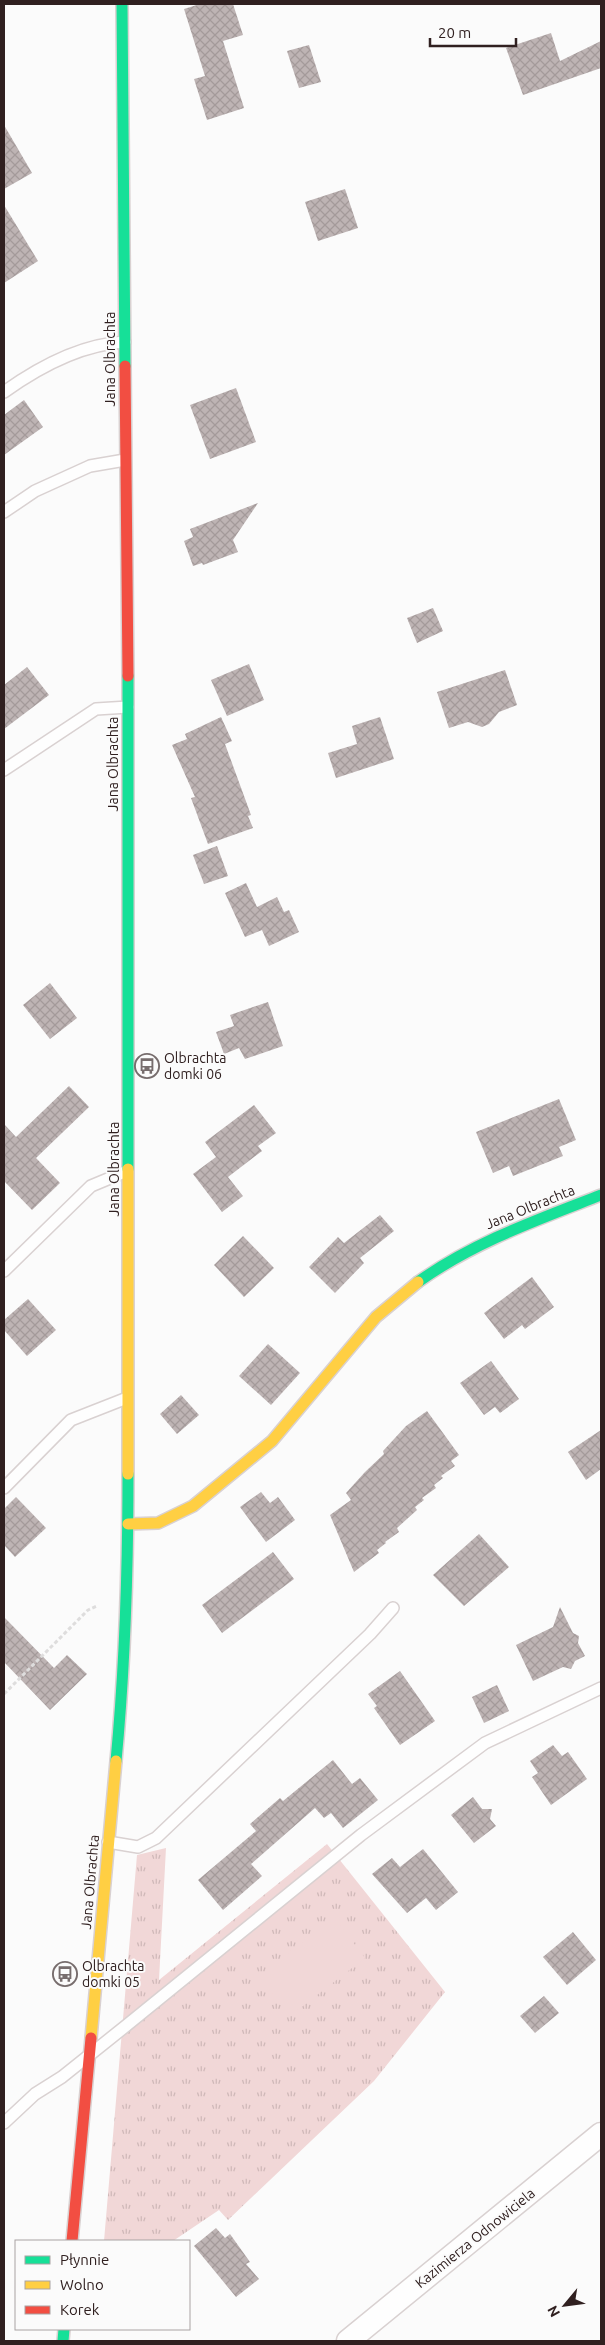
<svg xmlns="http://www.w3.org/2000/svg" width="605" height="2345" viewBox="0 0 605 2345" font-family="Ubuntu,sans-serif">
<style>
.grass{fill:url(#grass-tufts)}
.park{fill:#f1d7d7}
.building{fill:url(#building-cross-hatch)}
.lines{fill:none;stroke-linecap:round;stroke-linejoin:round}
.lane-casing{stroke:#d9d1d1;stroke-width:14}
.street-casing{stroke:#d9d1d1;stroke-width:25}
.fast-casing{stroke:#d9d1d1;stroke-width:14}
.slow-casing{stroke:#d9d1d1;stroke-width:14}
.jam-casing{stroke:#d9d1d1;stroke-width:14}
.path{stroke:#dedddd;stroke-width:3;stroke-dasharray:4 2.5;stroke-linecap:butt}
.lane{stroke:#fefefe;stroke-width:11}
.street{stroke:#fefefe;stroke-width:22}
.fast{stroke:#16e098;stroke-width:11}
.slow{stroke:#ffcf43;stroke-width:11}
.jam{stroke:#f24e42;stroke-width:11}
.labels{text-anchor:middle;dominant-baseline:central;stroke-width:4;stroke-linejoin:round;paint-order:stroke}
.street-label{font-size:14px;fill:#302020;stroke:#fbfbfb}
.poi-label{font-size:14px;fill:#302020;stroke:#fbfbfb;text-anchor:start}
</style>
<defs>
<pattern id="grass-tufts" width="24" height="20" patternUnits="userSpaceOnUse" patternTransform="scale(1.25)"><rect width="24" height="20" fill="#f1d7d7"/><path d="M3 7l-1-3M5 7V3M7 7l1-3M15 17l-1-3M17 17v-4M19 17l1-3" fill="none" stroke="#cfb8b8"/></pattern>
<pattern id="building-cross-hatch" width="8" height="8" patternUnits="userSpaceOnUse" patternTransform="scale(1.25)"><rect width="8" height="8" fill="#beb4b4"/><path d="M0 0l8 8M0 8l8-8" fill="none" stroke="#a49a9a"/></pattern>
</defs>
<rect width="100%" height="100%" fill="#fbfbfb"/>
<path class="grass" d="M 327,1844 L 445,1992 L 374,2081 L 228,2220 L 219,2210 L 173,2241 L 104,2241 L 137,1855 L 166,1848 L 159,1980 Z"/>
<path class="park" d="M 334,1917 L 365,1958 L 290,2016 L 259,1976 Z"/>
<g class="building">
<path d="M 200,4 L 233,4 L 243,35 L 223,41 L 244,108 L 207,120 L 194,79 L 205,76 L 184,9 Z"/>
<path d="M 551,33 L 560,61 L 601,41 L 601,68 L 523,95 L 506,48 Z"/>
<path d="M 309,45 L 321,82 L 299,88 L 287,51 Z"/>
<path d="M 4,125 L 32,173 L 4,189 Z"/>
<path d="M 345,189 L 358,228 L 318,241 L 305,202 Z"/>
<path d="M 4,205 L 38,261 L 4,283 Z"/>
<path d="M 236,388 L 256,442 L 210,459 L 190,405 Z"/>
<path d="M 24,400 L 43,427 L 4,455 L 4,415 Z"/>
<path d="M 258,503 L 233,540 L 238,552 L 203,565 L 202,563 L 193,566 L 184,541 L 193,537 L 190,529 Z"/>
<path d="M 433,608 L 443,631 L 417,643 L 407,618 Z"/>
<path d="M 249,664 L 264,700 L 227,716 L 211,680 Z"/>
<path d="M 27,667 L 49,695 L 4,729 L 4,685 Z"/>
<path d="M 505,670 L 517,705 L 499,712 L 489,724 L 482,727 L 468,722 L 449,728 L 437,692 Z"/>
<path d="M 221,717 L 232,741 L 225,744 L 251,815 L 248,816 L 253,828 L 208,844 L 191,798 L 195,797 L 172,745 L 187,739 L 185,734 Z"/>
<path d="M 380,717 L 394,759 L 336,778 L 328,753 L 357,744 L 352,726 Z"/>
<path d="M 217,846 L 228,876 L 204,884 L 193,855 Z"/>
<path d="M 246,883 L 257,907 L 277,897 L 284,912 L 289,910 L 299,932 L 269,946 L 262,930 L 245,937 L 225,893 Z"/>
<path d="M 50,983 L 77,1018 L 50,1039 L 23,1005 Z"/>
<path d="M 268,1002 L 283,1046 L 245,1059 L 239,1048 L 224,1054 L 216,1032 L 234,1026 L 230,1015 Z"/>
<path d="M 69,1086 L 89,1107 L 36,1158 L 60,1183 L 32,1210 L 4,1181 L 4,1124 L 16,1137 Z"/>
<path d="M 559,1099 L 576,1140 L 559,1147 L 563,1156 L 513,1176 L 509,1166 L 493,1173 L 476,1132 Z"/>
<path d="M 254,1105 L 276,1133 L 258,1146 L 262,1151 L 228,1177 L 243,1196 L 222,1212 L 193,1174 L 216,1157 L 205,1142 Z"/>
<path d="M 380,1215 L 394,1231 L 360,1258 L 364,1263 L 335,1293 L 309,1267 L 338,1237 L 344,1243 Z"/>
<path d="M 243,1236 L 274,1268 L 244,1297 L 214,1265 Z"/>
<path d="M 532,1277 L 554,1307 L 525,1329 L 522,1325 L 504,1339 L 484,1313 Z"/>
<path d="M 28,1299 L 56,1330 L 27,1356 L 4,1330 L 4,1320 Z"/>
<path d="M 268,1344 L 300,1373 L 271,1405 L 239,1376 Z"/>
<path d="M 491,1361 L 519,1399 L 500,1413 L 495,1407 L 484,1415 L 460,1383 Z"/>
<path d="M 181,1395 L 199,1415 L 177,1434 L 160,1414 Z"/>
<path d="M 427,1411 L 459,1455 L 451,1461 L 455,1466 L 441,1476 L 443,1478 L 434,1485 L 436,1488 L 422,1498 L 424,1500 L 415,1507 L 417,1510 L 397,1528 L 399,1532 L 385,1542 L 386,1543 L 377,1550 L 379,1553 L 354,1572 L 330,1515 L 351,1500 L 346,1493 L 365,1472 L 384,1454 L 383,1451 L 406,1426 Z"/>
<path d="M 601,1430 L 601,1469 L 586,1480 L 568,1452 Z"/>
<path d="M 261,1492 L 270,1503 L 278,1497 L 295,1520 L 266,1542 L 240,1507 Z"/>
<path d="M 16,1497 L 46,1528 L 15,1557 L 4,1545 L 4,1509 Z"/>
<path d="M 479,1534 L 509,1567 L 464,1606 L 433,1575 Z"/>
<path d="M 273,1552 L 294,1579 L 222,1633 L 202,1605 Z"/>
<path d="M 560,1607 L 573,1633 L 579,1636 L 578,1643 L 585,1656 L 575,1661 L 571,1669 L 563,1667 L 533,1681 L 516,1645 L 553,1627 Z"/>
<path d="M 4,1617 L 54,1668 L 67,1655 L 87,1674 L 50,1710 L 4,1662 Z"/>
<path d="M 400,1671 L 435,1721 L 400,1745 L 374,1708 L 377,1706 L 368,1694 Z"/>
<path d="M 497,1685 L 509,1711 L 484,1723 L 472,1697 Z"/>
<path d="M 553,1745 L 562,1756 L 568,1752 L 587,1779 L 551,1805 L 532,1777 L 538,1773 L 530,1761 Z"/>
<path d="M 333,1760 L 352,1784 L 360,1778 L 378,1800 L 343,1828 L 331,1813 L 324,1818 L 315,1808 L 251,1864 L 262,1876 L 223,1910 L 198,1880 L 256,1831 L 250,1824 L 280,1798 L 283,1801 Z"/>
<path d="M 473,1797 L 482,1809 L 492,1809 L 490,1819 L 496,1826 L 474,1843 L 451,1815 Z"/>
<path d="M 423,1849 L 458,1892 L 436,1910 L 426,1898 L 407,1913 L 372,1874 L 392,1858 L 400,1867 Z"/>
<path d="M 573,1932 L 596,1960 L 567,1985 L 543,1957 Z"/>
<path d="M 544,1996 L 559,2013 L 535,2033 L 520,2016 Z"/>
<path d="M 216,2228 L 225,2238 L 230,2234 L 250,2262 L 246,2264 L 259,2279 L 236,2297 L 194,2246 Z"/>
</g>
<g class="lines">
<defs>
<g id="lane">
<path d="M 4,392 C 39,367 82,344 125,342"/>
<path d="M 4,512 L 35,491 L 90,466 L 125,460"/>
<path d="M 4,770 L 96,709 L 128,707"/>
<path d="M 4,1271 L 91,1186 L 127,1171"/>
<path d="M 4,1488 L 71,1420 L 127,1398"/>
<path d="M 108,1842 L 138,1847 L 156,1838 L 370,1634 L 393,1608"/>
<path d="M 4,2123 L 35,2094 L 62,2077 L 127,2025 L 361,1835 L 485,1743 L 601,1688"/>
</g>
<path id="street" d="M 348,2341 L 601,2134"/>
<g id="fast">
<path d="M 122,4 L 125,366"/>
<path d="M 128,676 L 128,1169"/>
<path d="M 418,1282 C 474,1242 537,1220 601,1195"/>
<path d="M 116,1761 C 125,1666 128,1570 128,1474"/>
<path d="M 63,2341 L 64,2329"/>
</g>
<g id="slow">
<path d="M 128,1169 L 128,1474"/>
<path d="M 128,1524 L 158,1523 L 193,1506 L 272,1441 L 376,1317 L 418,1282"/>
<path d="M 91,2038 L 116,1761"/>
</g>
<g id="jam">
<path d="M 125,366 L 128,676"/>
<path d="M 72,2241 L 91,2038"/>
</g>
</defs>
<use href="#lane" class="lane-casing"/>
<use href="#street" class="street-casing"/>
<use href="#fast" class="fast-casing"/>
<use href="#slow" class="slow-casing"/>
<use href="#jam" class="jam-casing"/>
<path class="path" d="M 4,1694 L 88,1610 L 97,1606"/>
<use href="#lane" class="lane"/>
<use href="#street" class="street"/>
<use href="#fast" class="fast"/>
<use href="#slow" class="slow"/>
<use href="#jam" class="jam"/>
</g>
<defs>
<symbol id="bus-ring" viewBox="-11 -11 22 22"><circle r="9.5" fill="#fbfbfb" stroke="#776d6d" stroke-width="1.5"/><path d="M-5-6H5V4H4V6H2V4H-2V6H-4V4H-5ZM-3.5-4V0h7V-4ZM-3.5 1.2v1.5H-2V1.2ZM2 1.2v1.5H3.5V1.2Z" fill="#776d6d"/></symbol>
</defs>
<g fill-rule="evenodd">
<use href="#bus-ring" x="133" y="1052" width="28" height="28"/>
<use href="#bus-ring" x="51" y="1960" width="28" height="28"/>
</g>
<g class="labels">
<g class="street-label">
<text transform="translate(110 359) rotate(-90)">Jana Olbrachta</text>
<text transform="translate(113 764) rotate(-90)">Jana Olbrachta</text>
<text transform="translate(114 1169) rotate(-90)">Jana Olbrachta</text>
<text transform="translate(530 1207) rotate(-22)">Jana Olbrachta</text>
<text transform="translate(90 1882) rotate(-85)">Jana Olbrachta</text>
<text transform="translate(475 2238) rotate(-39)">Kazimierza Odnowiciela</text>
</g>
<g class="poi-label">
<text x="164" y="1058">Olbrachta<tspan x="164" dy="16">domki 06</tspan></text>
<text x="82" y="1966">Olbrachta<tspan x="82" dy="16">domki 05</tspan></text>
</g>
</g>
<rect width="605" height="2345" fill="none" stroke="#302020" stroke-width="10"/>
<rect x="15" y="2240" width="175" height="90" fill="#fbfbfb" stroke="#aaa3a3"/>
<rect x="25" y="2256" width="25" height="8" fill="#16e098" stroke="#aaa3a3"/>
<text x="60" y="2265" font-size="15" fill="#302020">Płynnie</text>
<rect x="25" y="2281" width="25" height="8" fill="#ffcf43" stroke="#aaa3a3"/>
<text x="60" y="2290" font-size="15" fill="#302020">Wolno</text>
<rect x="25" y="2306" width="25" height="8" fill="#f24e42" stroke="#aaa3a3"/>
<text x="60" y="2315" font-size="15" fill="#302020">Korek</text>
<g transform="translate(565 2305) rotate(241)" stroke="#fbfbfb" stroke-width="4" paint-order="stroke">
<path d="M0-4L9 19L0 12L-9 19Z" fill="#302020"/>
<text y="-8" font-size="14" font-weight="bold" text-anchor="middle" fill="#302020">N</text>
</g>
<path d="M430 38v8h86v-8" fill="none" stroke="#302020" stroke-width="2.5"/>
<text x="438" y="38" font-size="15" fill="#302020" stroke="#fbfbfb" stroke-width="4" paint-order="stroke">20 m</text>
</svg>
